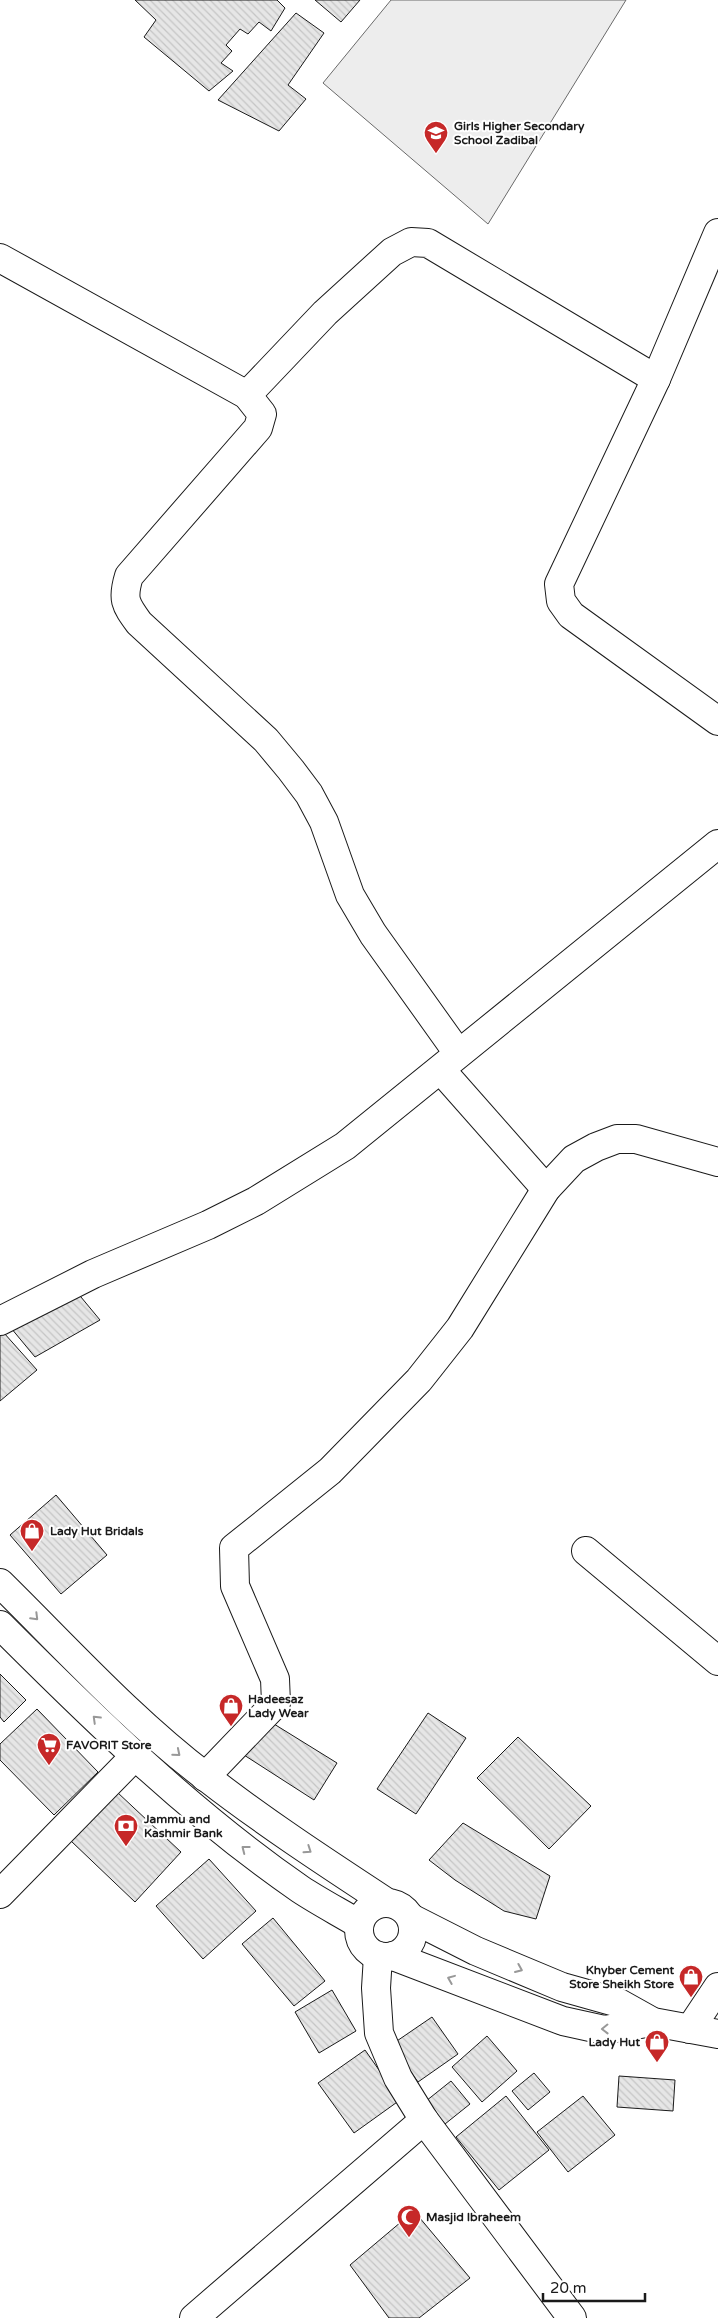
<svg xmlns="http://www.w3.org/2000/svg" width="718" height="2318" viewBox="0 0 718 2318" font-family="'Varela Round',sans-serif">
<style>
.built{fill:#ededed;stroke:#6a6a6a}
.building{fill:url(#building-back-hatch);stroke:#1a1a1a}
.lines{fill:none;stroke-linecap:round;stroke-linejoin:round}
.minor-casing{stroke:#1a1a1a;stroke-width:30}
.trunk-casing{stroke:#1a1a1a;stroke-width:30}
.minor{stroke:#fff;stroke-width:28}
.trunk{stroke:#fff;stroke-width:28}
.oneway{stroke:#989898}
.labels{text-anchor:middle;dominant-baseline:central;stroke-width:4;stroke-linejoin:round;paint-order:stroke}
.poi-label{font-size:12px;font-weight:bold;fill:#1a1a1a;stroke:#fff;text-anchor:start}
</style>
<defs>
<pattern id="building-back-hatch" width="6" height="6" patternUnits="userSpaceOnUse" patternTransform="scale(1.25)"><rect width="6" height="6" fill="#e6e6e6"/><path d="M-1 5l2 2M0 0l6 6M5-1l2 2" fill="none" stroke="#c5c5c5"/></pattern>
</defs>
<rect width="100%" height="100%" fill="#fff"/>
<path class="built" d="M 391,0 L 626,0 L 488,224 L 323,83 Z"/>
<g class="building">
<path d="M 135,0 L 277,0 L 285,8 L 271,31 L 259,22 L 248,34 L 240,29 L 226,45 L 232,51 L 221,63 L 233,71 L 209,91 L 144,37 L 156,20 Z"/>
<path d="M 315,0 L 360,0 L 341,22 Z"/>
<path d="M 296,13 L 324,33 L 288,85 L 306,99 L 279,131 L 218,100 Z"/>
<path d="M 76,1291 L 100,1320 L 35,1357 L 11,1328 Z"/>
<path d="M 4,1333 L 37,1370 L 0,1401 L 0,1335 Z"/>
<path d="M 56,1495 L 107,1555 L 61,1594 L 10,1535 Z"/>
<path d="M 0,1674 L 26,1700 L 4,1722 L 0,1717 Z"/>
<path d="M 37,1709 L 98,1772 L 54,1815 L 0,1760 L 0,1744 Z"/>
<path d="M 428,1713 L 466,1738 L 416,1814 L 377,1789 Z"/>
<path d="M 274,1724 L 337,1763 L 314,1800 L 244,1755 Z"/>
<path d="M 518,1737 L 591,1806 L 549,1849 L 477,1778 Z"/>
<path d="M 117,1792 L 181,1852 L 135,1902 L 71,1841 Z"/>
<path d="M 463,1823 L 550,1876 L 536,1919 L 504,1911 L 455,1880 L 429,1860 Z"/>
<path d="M 209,1859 L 256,1911 L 203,1959 L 156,1906 Z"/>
<path d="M 273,1918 L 325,1981 L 294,2006 L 242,1944 Z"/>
<path d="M 332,1990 L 356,2031 L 319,2053 L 295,2012 Z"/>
<path d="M 432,2017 L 458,2054 L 418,2082 L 391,2045 Z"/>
<path d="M 487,2036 L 517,2071 L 482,2102 L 452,2067 Z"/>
<path d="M 365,2050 L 400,2100 L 354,2133 L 318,2083 Z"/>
<path d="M 534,2073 L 550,2092 L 528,2110 L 512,2091 Z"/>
<path d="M 619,2076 L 675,2080 L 673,2111 L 617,2107 Z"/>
<path d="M 451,2081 L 470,2104 L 445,2124 L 426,2101 Z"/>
<path d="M 506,2096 L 549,2150 L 499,2190 L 456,2137 Z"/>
<path d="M 583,2096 L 615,2135 L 568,2172 L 537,2132 Z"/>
<path d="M 414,2211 L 470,2278 L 419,2318 L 389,2318 L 350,2265 Z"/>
</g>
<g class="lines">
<defs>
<g id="minor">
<path d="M 718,233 L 656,379 L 559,584 L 561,601 L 571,615 L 718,721"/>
<path d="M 0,258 L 247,395 L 262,414 L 258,428 L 129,576 C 122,599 125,604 139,623 L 266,740 L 291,770 L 309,794 L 324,822 L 350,895 L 373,934 L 458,1053"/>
<path d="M 247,395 L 325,313 L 392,252 L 411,242 L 428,243 L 656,379"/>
<path d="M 441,1070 L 546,1189"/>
<path d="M 0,1321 L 93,1274 L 208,1225 L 256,1201 L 345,1146 L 718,844"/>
<path d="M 586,1551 L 718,1661"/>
<path d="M 205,1777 L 276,1703 L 275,1679 L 235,1586 L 234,1548 L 330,1471 L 419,1380 L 460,1328 L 546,1189 L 574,1159 L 596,1147 L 617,1139 L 636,1139 L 718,1162"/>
<path d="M 0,1894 L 135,1756"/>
<path d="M 378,1956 L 376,1988 L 379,2033 L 398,2078 L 424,2120 L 572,2318"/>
<path d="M 690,2029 L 718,1987"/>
<path d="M 194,2318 L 424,2120"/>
</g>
<g id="trunk">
<path d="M 0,1583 C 67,1649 131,1720 206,1777 C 264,1822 325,1862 386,1902"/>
<path d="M 0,1625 C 94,1719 190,1813 300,1889 C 318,1901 339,1912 359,1924"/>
<circle cx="386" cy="1930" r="27"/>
<path d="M 411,1918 L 476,1951 L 562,1987 L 619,2003 L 653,2022 L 718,2034"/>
<path d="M 393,1956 L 563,2021 L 604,2030 L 653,2022"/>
</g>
</defs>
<use href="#minor" class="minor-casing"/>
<use href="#trunk" class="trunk-casing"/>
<use href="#minor" class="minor"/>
<use href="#trunk" class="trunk"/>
</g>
<defs><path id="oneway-chevron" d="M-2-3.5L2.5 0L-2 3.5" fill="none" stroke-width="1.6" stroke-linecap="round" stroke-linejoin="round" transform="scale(1.25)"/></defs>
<g class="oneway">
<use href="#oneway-chevron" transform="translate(35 1617) rotate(45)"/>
<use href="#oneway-chevron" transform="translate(96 1719) rotate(-136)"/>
<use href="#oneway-chevron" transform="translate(177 1753) rotate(40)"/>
<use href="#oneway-chevron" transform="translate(245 1849) rotate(-142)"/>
<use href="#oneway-chevron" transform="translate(308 1850) rotate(34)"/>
<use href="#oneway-chevron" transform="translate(519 1969) rotate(23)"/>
<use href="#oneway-chevron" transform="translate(451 1979) rotate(-158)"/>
<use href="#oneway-chevron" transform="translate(605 2029) rotate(179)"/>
</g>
<defs>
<symbol id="school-pin" viewBox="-11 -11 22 30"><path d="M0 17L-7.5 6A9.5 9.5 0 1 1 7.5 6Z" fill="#c62828" stroke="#fff"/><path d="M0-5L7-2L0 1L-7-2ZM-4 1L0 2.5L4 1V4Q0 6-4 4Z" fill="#fff"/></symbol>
<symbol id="shop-pin" viewBox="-11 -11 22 30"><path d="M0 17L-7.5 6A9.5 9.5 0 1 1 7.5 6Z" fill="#c62828" stroke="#fff"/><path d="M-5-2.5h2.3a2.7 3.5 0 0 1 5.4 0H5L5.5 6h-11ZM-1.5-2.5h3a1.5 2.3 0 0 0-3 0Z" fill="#fff"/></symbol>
<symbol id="supermarket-pin" viewBox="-11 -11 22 30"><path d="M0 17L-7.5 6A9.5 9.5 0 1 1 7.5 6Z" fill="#c62828" stroke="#fff"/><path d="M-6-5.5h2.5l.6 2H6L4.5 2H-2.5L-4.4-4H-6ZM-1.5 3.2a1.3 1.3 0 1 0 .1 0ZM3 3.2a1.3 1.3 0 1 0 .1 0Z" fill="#fff"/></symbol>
<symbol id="bank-pin" viewBox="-11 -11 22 30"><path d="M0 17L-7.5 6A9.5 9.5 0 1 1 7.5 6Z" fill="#c62828" stroke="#fff"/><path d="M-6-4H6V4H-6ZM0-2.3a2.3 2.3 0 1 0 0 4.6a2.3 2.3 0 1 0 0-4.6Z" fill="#fff"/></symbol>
<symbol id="mosque-pin" viewBox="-11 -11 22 30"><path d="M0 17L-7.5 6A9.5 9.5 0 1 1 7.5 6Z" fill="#c62828" stroke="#fff"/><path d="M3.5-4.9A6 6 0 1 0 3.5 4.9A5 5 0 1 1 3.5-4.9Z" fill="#fff"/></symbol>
</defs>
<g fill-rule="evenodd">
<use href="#school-pin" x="422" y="119" width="28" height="38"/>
<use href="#shop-pin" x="18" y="1517" width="28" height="38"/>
<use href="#shop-pin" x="217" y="1692" width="28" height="38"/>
<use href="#supermarket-pin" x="35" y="1731" width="28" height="38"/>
<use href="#bank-pin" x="112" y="1812" width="28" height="38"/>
<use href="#shop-pin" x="677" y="1963" width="28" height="38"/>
<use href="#shop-pin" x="643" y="2028" width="28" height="38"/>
<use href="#mosque-pin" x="395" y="2203" width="28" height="38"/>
</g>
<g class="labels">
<g class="poi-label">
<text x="454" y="126">Girls Higher Secondary<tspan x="454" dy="14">School Zadibal</tspan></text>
<text x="50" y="1531">Lady Hut Bridals</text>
<text x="248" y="1699">Hadeesaz<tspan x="248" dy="14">Lady Wear</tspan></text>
<text x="66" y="1745">FAVORIT Store</text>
<text x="144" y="1819">Jammu and<tspan x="144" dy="14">Kashmir Bank</tspan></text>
<text x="674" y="1970" text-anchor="end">Khyber Cement<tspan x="674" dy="14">Store Sheikh Store</tspan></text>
<text x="640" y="2042" text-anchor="end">Lady Hut</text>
<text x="426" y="2217">Masjid Ibraheem</text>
</g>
</g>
<path d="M543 2293v8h102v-8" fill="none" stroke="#1a1a1a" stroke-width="2.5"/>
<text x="550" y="2293" font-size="15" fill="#1a1a1a" stroke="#ffffff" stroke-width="4" paint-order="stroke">20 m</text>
</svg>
